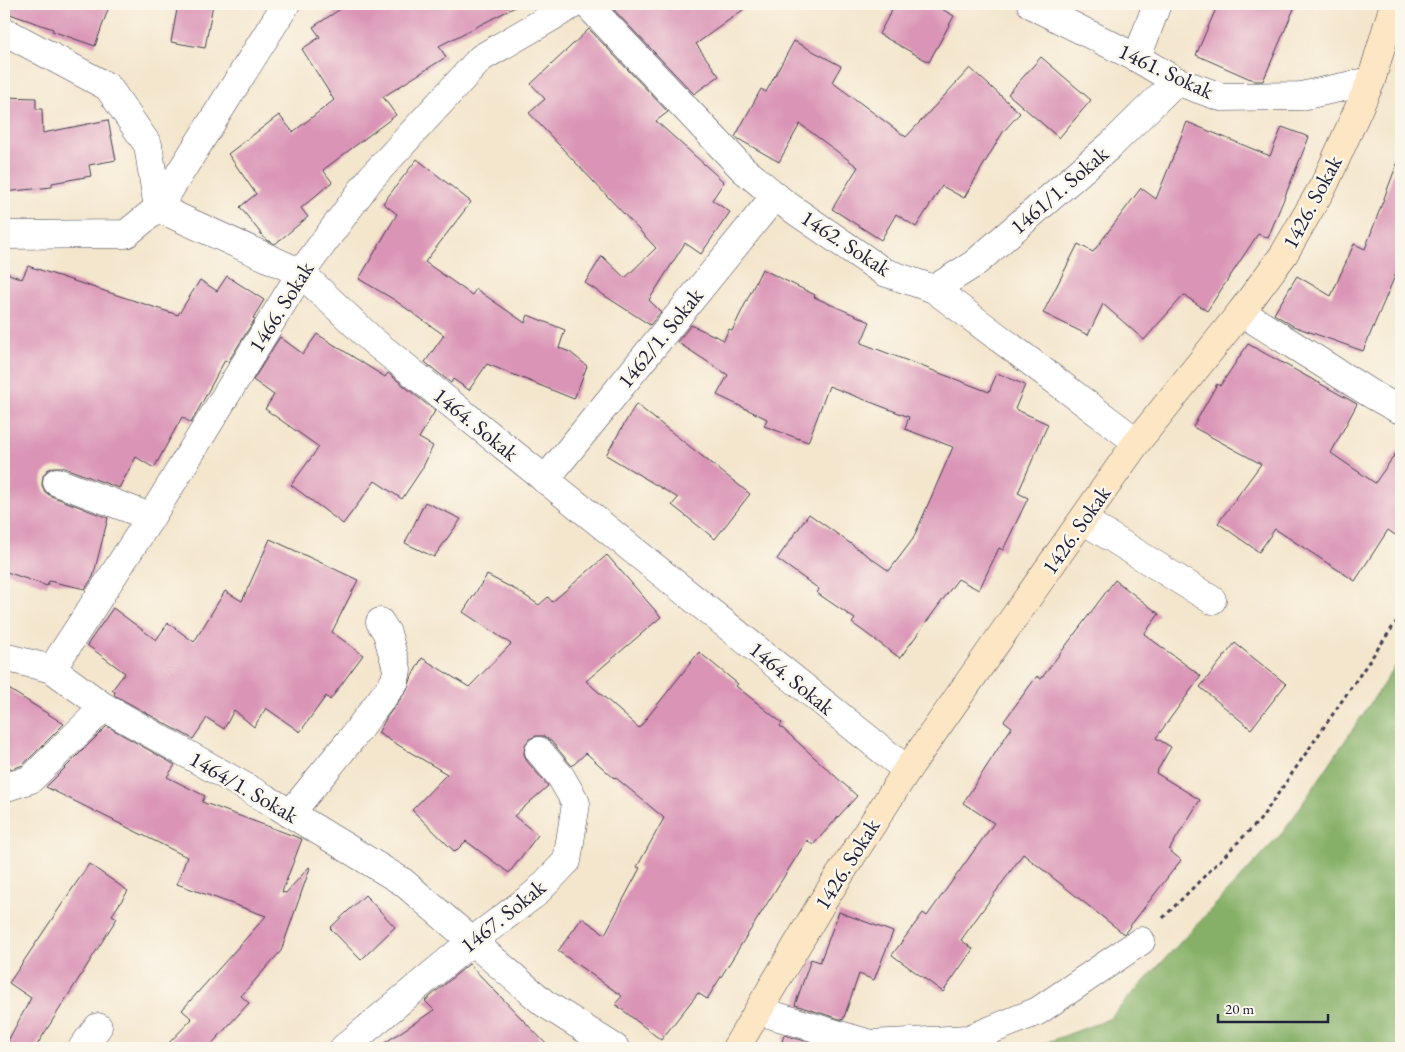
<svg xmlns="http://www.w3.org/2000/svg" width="1405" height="1052" viewBox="0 0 1405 1052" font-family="'EB Garamond',serif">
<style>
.forest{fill:#86b067;stroke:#546951}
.building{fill:#da94b6}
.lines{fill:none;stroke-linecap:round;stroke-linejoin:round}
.minor-casing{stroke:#423f51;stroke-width:29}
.secondary-casing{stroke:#423f51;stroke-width:29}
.path{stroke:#423f51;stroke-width:3;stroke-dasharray:4 4;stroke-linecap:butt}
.minor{stroke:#fff;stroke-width:28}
.secondary{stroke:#fce6c4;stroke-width:28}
.labels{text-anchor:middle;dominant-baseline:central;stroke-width:5;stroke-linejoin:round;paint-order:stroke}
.street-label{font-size:22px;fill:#22223b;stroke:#fbf7ec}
</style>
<rect width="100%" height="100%" fill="#fbf7ec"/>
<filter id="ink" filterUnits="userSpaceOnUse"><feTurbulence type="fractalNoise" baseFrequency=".02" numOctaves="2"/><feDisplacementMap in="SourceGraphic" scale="10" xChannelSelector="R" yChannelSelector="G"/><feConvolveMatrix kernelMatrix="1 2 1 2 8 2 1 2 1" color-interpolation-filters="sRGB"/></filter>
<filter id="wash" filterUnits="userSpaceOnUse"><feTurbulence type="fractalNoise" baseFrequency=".0096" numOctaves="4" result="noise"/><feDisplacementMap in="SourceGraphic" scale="20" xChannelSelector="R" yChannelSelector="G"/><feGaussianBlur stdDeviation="1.12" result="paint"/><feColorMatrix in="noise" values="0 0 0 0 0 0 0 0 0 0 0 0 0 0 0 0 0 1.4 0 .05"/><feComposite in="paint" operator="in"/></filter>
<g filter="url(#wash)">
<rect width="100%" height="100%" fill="#f4e6cd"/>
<path class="forest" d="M 1401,658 L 1401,1048 L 1032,1048 L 1109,1019 L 1284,831 Z"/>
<g id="blocks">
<g class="building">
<path d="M 4,4 L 110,4 L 95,46 L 52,31 L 53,29 L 4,12 Z"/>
<path d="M 178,4 L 213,4 L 205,48 L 171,42 Z"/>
<path d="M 348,4 L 521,4 L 439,46 L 446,57 L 383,97 L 396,115 L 323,170 L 332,182 L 301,208 L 308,217 L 275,244 L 266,240 L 240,207 L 256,194 L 228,154 L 279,115 L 293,132 L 334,100 L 302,49 L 320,37 L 313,27 Z"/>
<path d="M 616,4 L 751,4 L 696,44 L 719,76 L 694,94 L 612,8 Z"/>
<path d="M 895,4 L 933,4 L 954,16 L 929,62 L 879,34 Z"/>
<path d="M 1218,4 L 1296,4 L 1263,81 L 1255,81 L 1196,55 Z"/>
<path d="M 589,29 L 668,112 L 656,121 L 724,182 L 712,200 L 730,212 L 701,254 L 685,243 L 649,300 L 661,312 L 650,325 L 585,283 L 602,256 L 625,278 L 656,248 L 529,113 L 545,99 L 531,84 Z"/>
<path d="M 794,41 L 841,66 L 832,82 L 906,137 L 970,68 L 1020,113 L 1003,132 L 964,198 L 942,186 L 916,227 L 896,214 L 881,240 L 832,209 L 858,167 L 800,124 L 779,162 L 735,137 L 761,89 L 766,92 Z"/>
<path d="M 1041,57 L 1091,100 L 1059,138 L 1008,94 Z"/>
<path d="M 4,97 L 36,98 L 36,109 L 42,109 L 43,133 L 108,120 L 116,160 L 89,165 L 91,176 L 52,183 L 52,187 L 4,192 Z"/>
<path d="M 1187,122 L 1270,156 L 1282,127 L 1309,137 L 1268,238 L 1258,234 L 1207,311 L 1184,295 L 1144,340 L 1103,304 L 1088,335 L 1043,313 L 1078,244 L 1093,252 L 1141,188 L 1156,199 Z"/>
<path d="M 417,159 L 471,202 L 425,262 L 472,295 L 476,289 L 525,323 L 528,315 L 565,330 L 559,348 L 570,352 L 587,366 L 574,399 L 487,364 L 469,390 L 453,379 L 451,383 L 425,362 L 444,335 L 393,299 L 359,279 L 397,214 L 383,203 Z"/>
<path d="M 1398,161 L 1401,161 L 1401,262 L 1363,351 L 1293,326 L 1274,314 L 1297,276 L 1331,296 L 1354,244 L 1365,249 Z"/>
<path d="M 28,266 L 178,315 L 200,280 L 217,291 L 227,276 L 264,300 L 253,318 L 255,319 L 228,362 L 225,360 L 191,423 L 182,417 L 154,468 L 136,457 L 119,488 L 62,467 L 54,467 L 47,470 L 43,476 L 42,485 L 45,492 L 51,496 L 108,518 L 93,577 L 85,589 L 49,581 L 47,586 L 4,571 L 4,272 L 22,279 Z"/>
<path d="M 762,269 L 815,295 L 814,297 L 870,322 L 861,343 L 989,392 L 997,373 L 1025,385 L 1015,409 L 1048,424 L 1018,493 L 1028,498 L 1003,550 L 999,548 L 979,590 L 958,579 L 900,658 L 852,623 L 855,619 L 817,593 L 819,589 L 777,559 L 809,514 L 889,571 L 913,539 L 953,447 L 905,429 L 909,417 L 829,386 L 808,442 L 764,426 L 767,419 L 717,395 L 728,375 L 677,342 L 691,325 L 724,340 L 729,329 L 732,331 Z"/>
<path d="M 317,334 L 385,377 L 388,373 L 435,411 L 419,438 L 433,446 L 422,469 L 402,499 L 375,481 L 343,524 L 291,485 L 319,447 L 265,409 L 274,395 L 253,380 L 280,337 L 303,354 Z"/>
<path d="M 1248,344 L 1357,404 L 1331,453 L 1375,483 L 1401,446 L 1401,539 L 1388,530 L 1355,581 L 1275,529 L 1259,552 L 1218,523 L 1261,464 L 1193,427 L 1217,384 L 1220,386 Z"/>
<path d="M 636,404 L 750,494 L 715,539 L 672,505 L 678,498 L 606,455 Z"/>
<path d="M 425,502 L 461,519 L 434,557 L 405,543 Z"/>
<path d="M 270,539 L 358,580 L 332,632 L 363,655 L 330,700 L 326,696 L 300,732 L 266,708 L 254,727 L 234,710 L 224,729 L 207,718 L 193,739 L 114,695 L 115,692 L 112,690 L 125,673 L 87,645 L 113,608 L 156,640 L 168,623 L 194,642 L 225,591 L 242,601 Z"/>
<path d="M 607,555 L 661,617 L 586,681 L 639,728 L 699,652 L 738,684 L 736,686 L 782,723 L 780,726 L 857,796 L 813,845 L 807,840 L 707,999 L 698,993 L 661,1040 L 615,1004 L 622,996 L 558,951 L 582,918 L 605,934 L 640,868 L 637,867 L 664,818 L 615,777 L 614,778 L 586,753 L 572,766 L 551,741 L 544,736 L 536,736 L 529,739 L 525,745 L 524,754 L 527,761 L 548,786 L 514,816 L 538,835 L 509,873 L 466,841 L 455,852 L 412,810 L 447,774 L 378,733 L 387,717 L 407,690 L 412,676 L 422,658 L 469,687 L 511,644 L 463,612 L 487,575 L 518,591 L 539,605 L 548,597 L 552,602 Z"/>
<path d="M 1115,580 L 1159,614 L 1144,634 L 1201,676 L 1156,738 L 1171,747 L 1156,773 L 1200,800 L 1169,850 L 1181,860 L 1124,934 L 1023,854 L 961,940 L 973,949 L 943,992 L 892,955 L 923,913 L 927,916 L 994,823 L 963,803 L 1012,727 L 1004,721 L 1037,676 L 1041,679 Z"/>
<path d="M 1235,643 L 1286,684 L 1251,729 L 1200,687 Z"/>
<path d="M 4,686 L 64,724 L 23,765 L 12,769 L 4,764 Z"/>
<path d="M 107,726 L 175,765 L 167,777 L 205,796 L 202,802 L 302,839 L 282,892 L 286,893 L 309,867 L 310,868 L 281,951 L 241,996 L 249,1003 L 208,1048 L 164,1048 L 192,1019 L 182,1010 L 266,916 L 177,884 L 187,857 L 46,787 Z"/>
<path d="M 89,864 L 128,891 L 112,915 L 117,918 L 35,1048 L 4,1048 L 31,998 L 9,983 Z"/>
<path d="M 365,895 L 395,927 L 361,960 L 330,928 Z"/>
<path d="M 839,912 L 893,932 L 874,980 L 859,974 L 843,1020 L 795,1005 L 811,959 L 820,962 Z"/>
<path d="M 469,964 L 550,1048 L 377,1048 L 434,1010 L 425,1001 Z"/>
<path d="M 784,1035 L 829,1048 L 780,1048 Z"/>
</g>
</g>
</g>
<g filter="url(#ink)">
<use href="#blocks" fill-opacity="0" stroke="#423f51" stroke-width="1"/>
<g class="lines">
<defs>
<g id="minor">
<path d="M 587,4 L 743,169 L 784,203 L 884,272 L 934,289 L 1137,442"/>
<path d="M 1031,4 L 1041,10 L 1137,58 L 1176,81 L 1221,97 L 1301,96 L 1371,81"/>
<path d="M 4,31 L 108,87 L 148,145 L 158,208"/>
<path d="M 1137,58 L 1157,4"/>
<path d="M 158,208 L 286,4"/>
<path d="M 4,235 L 126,234 L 158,208 L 301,273 L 373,341 L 907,770"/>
<path d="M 934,289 L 974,264 L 1112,144 L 1176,81"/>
<path d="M 1241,312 L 1371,394 L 1398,409"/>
<path d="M 545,480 L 775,196"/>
<path d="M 57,482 L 151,517"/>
<path d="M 1083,520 L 1212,600"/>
<path d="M 4,657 L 52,669 L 104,707 L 265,798 L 403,882 L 544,1003 L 615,1048"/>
<path d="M 52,669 L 151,517 L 301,273 L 371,178 L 481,58 L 574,4"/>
<path d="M 4,788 L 31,779 L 104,707"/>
<path d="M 290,814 L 352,738 L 395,681 L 397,669 L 387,633 L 380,622"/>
<path d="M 759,1011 L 870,1044 L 969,1039 L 1038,1011 L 1141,941"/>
<path d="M 82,1048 L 98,1027"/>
<path d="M 344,1048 L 472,941 L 535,894 L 567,861 L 576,803 L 561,777 L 539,751"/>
</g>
<path id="secondary" d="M 736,1048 L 823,901 L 907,770 L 1137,442 L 1241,312 L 1284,254 L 1325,183 L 1371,81 L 1394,4"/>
</defs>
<use href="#minor" class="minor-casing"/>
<use href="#secondary" class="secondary-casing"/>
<path class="path" d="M 1163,918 L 1260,820 L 1401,615"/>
<use href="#minor" class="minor"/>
<use href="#secondary" class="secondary"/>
</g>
</g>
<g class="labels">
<g class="street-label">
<text transform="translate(1166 71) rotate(25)">1461. Sokak</text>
<text transform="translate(1059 190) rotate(-41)">1461/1. Sokak</text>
<text transform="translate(1312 202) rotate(-62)">1426. Sokak</text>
<text transform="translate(846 243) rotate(33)">1462. Sokak</text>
<text transform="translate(281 307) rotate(-58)">1466. Sokak</text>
<text transform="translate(660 338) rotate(-51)">1462/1. Sokak</text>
<text transform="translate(476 424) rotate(39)">1464. Sokak</text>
<text transform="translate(1076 530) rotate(-55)">1426. Sokak</text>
<text transform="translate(792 678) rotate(39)">1464. Sokak</text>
<text transform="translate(244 787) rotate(30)">1464/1. Sokak</text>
<text transform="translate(847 864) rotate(-58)">1426. Sokak</text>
<text transform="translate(503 916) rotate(-39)">1467. Sokak</text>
</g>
</g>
<rect width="1405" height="1052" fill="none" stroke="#fbf7ec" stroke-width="20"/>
<path d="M1218 1014v8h110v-8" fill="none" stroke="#22223b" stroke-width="2.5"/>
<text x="1225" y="1014" font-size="15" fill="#22223b" stroke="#fbf7ec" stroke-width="4" paint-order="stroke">20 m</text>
</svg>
